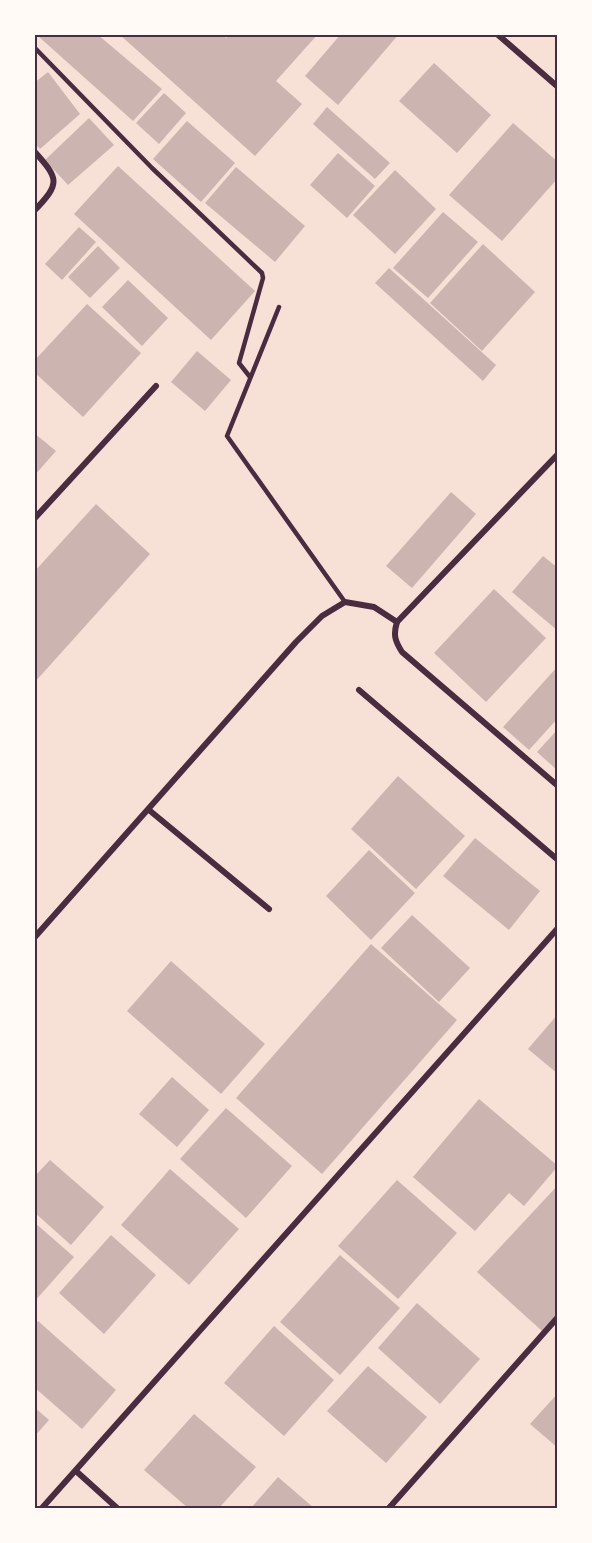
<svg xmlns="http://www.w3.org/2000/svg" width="592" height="1543" viewBox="0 0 592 1543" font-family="'Public Sans',sans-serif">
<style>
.building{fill:#ccb4b1}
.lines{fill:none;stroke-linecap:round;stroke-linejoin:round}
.service{stroke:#4a2c40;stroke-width:4.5}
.minor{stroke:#4a2c40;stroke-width:6}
.neatline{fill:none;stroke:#4a2c40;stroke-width:2}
</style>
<rect width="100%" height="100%" fill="#f7e1d7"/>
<g class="building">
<path d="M 40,34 L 97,34 L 162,89 L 133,121 L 38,36 Z"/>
<path d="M 119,34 L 222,34 L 226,38 L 229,34 L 318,34 L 276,81 L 302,104 L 255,156 Z"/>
<path d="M 341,34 L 399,34 L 338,105 L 305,76 Z"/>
<path d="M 434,63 L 491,115 L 457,153 L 399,101 Z"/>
<path d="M 48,72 L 80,114 L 40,149 L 34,143 L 34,83 Z"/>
<path d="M 164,93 L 186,113 L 159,144 L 136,123 Z"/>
<path d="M 327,107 L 390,163 L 375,179 L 313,124 Z"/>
<path d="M 89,118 L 114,145 L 68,185 L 45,160 Z"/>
<path d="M 187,121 L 235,163 L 201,202 L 153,159 Z"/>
<path d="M 513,123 L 558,162 L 558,178 L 502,241 L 449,195 Z"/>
<path d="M 338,153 L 375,186 L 347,218 L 310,185 Z"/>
<path d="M 118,166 L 255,291 L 211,340 L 74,214 Z"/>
<path d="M 236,167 L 305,226 L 275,262 L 205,203 Z"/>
<path d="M 395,170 L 436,209 L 395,254 L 353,215 Z"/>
<path d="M 443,212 L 478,242 L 428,298 L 393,268 Z"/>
<path d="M 79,227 L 96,242 L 62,280 L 45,264 Z"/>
<path d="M 483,244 L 535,292 L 482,351 L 430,303 Z"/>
<path d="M 98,246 L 120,268 L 90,298 L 68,277 Z"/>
<path d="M 389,268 L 496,365 L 483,381 L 375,283 Z"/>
<path d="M 128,280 L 168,318 L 142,346 L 102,307 Z"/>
<path d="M 87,304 L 141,353 L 83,417 L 34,372 L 34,361 Z"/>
<path d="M 197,351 L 231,380 L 205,411 L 171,382 Z"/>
<path d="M 34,433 L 56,451 L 34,476 Z"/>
<path d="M 451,492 L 476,514 L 412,588 L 386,566 Z"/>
<path d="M 96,504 L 150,554 L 34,683 L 34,572 Z"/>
<path d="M 543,556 L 558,568 L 558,631 L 512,592 Z"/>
<path d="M 494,589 L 546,638 L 486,702 L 434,653 Z"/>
<path d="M 558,666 L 558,718 L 529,750 L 503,727 Z"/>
<path d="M 558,729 L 558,771 L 537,752 Z"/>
<path d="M 398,776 L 465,836 L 416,889 L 351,829 Z"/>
<path d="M 475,838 L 540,891 L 509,930 L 443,876 Z"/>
<path d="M 369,850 L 415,893 L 371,940 L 326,896 Z"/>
<path d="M 412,915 L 470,968 L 439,1002 L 381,948 Z"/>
<path d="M 371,944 L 457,1020 L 322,1174 L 236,1098 Z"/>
<path d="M 171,961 L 265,1044 L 221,1094 L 127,1011 Z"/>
<path d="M 558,1014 L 558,1074 L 528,1049 Z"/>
<path d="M 172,1077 L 209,1110 L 177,1147 L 139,1114 Z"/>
<path d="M 479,1099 L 558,1166 L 524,1206 L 509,1193 L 475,1231 L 413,1177 Z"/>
<path d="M 226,1108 L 292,1166 L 246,1218 L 180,1159 Z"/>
<path d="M 50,1160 L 104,1207 L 71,1245 L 34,1212 L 34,1177 Z"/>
<path d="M 170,1169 L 239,1229 L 189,1285 L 121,1225 Z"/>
<path d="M 397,1180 L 457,1233 L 398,1299 L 338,1246 Z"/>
<path d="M 558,1185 L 558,1313 L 542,1331 L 477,1272 Z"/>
<path d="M 34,1222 L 74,1257 L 34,1302 Z"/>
<path d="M 111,1235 L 156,1275 L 104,1334 L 59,1293 Z"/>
<path d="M 340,1255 L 400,1308 L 340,1375 L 280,1322 Z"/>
<path d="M 417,1303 L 480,1359 L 440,1404 L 378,1348 Z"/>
<path d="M 38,1321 L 116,1390 L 82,1429 L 34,1387 L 34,1326 Z"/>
<path d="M 274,1326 L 334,1380 L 284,1436 L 224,1383 Z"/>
<path d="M 368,1366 L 427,1417 L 386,1463 L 327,1411 Z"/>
<path d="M 558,1393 L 558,1448 L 530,1424 Z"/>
<path d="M 34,1407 L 49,1420 L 34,1437 Z"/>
<path d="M 194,1414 L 256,1467 L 219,1508 L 188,1508 L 144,1470 Z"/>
<path d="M 278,1477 L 314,1508 L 251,1508 Z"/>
</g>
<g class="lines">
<g class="service">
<path d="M 34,47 L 152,168 L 262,273 L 263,278 L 239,363 L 250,377"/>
<path d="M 279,307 L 227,436 L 345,602"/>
</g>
<g class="minor">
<path d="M 497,34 L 558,87"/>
<path d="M 34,151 C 59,179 61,183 34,211"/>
<path d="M 558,454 L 397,622 C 393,635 395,641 402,652 L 558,786"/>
<path d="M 34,519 L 156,386"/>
<path d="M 359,690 L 558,860"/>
<path d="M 149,810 L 269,909"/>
<path d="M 34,938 L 296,642 L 322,616 L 345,602 L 374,607 L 397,622"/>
<path d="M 76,1471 L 117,1508"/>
<path d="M 42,1508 L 558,928"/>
<path d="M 389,1508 L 558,1317"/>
</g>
</g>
<rect width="592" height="1543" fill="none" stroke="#fffaf5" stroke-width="72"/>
<rect x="36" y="36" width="520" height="1471" class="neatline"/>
</svg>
